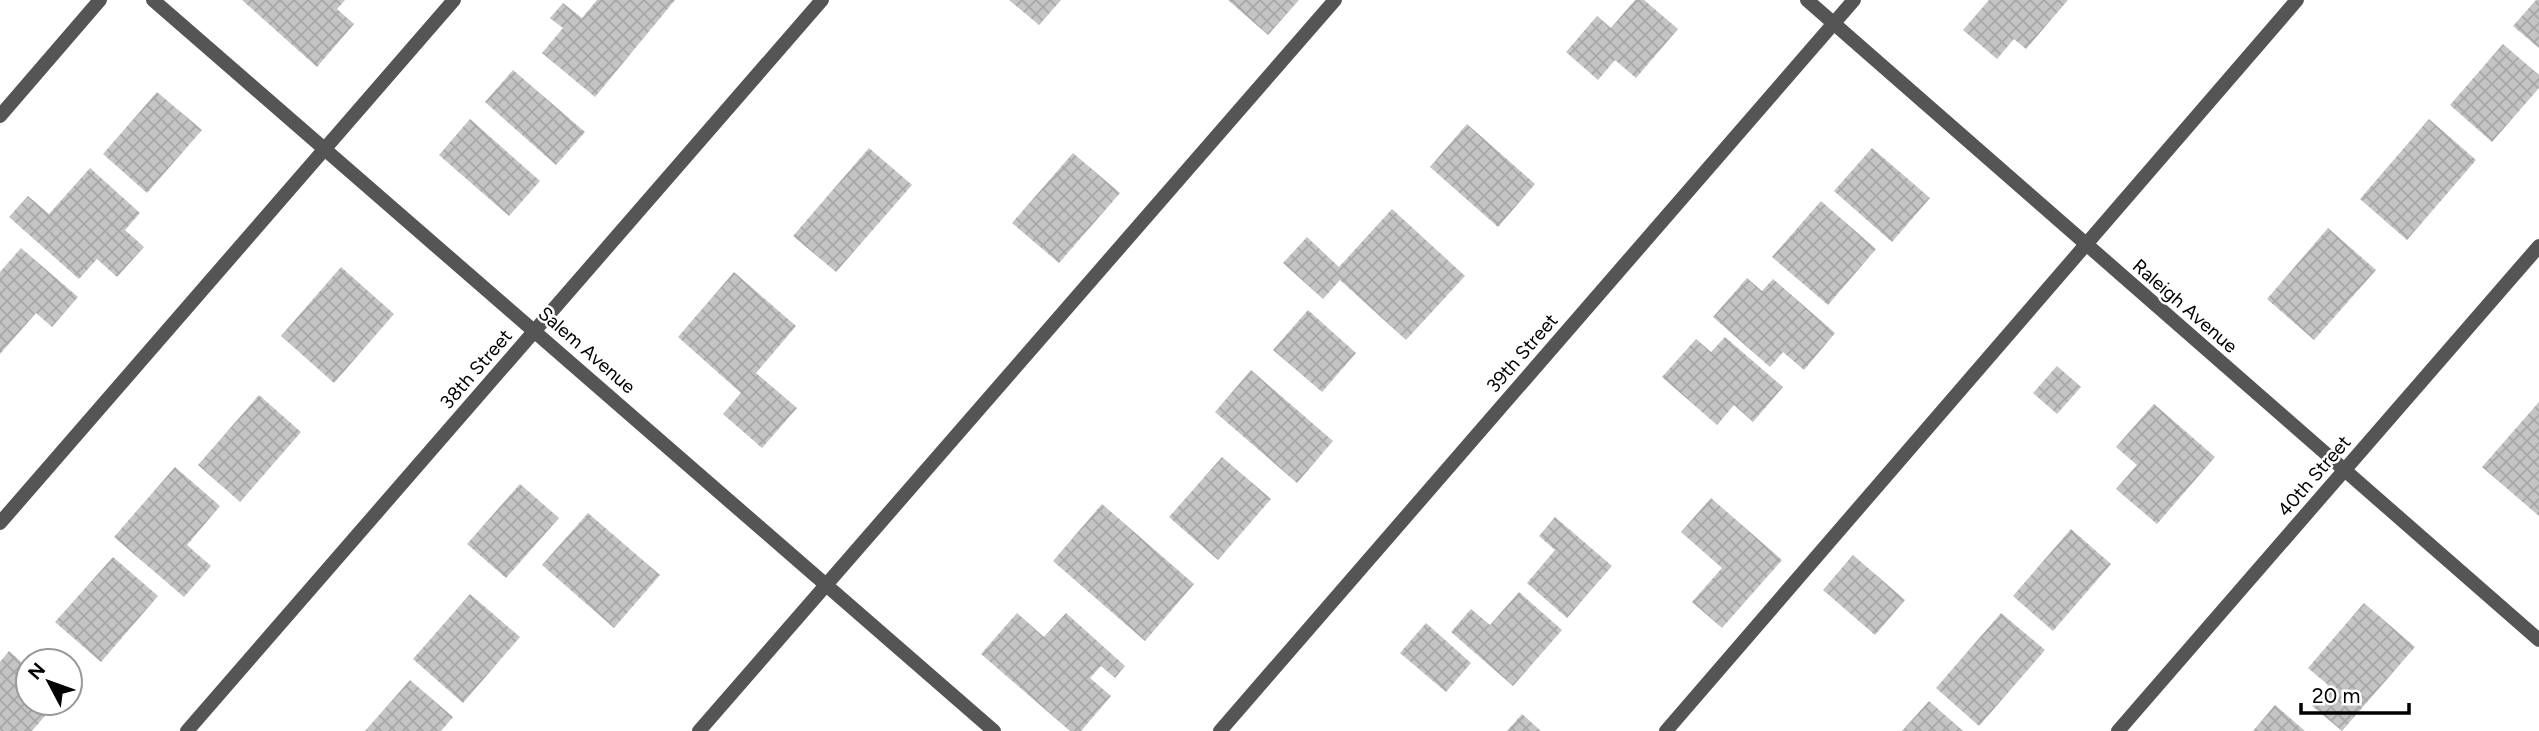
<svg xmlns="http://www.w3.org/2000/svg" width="2539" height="731" viewBox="0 0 2539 731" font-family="Figtree,sans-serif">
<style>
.building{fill:url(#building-cross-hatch)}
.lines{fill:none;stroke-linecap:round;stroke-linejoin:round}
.lane{stroke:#555;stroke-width:14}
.street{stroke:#555;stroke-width:14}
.labels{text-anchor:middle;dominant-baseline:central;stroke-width:5;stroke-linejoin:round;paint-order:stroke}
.street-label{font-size:19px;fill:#000;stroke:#fff}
</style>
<defs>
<pattern id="building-cross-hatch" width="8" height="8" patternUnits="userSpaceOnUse" patternTransform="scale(1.75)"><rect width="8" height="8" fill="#c4c4c4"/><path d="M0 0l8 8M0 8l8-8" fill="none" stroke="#a7a7a7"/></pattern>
</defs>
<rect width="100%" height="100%" fill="#fff"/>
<g class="building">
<path d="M 242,0 L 345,0 L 337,9 L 354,24 L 317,67 Z"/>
<path d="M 597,0 L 675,0 L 595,97 L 542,53 L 563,28 L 550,18 L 563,3 L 582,18 Z"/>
<path d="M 1009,0 L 1061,0 L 1039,25 Z"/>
<path d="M 1228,0 L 1299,0 L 1268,35 Z"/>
<path d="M 1635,0 L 1644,0 L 1678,29 L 1636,78 L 1615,60 L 1598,80 L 1566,52 L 1597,16 L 1611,28 Z"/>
<path d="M 1989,0 L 2068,0 L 2026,49 L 2014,39 L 1997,59 L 1963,30 Z"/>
<path d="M 2536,0 L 2539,0 L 2539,48 L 2513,26 Z"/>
<path d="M 2503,44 L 2539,75 L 2539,88 L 2492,142 L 2450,105 Z"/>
<path d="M 513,70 L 585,132 L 556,165 L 485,102 Z"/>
<path d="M 157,92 L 202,130 L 147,193 L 103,154 Z"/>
<path d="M 470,119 L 540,181 L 509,216 L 439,155 Z"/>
<path d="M 2429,119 L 2476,160 L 2407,240 L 2360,199 Z"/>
<path d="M 1467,124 L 1535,184 L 1498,227 L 1430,167 Z"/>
<path d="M 869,148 L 912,185 L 836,272 L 793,236 Z"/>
<path d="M 1872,148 L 1930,198 L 1892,242 L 1834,191 Z"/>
<path d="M 1073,153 L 1120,193 L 1059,263 L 1012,223 Z"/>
<path d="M 90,168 L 140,213 L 125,230 L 144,247 L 117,277 L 97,259 L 79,279 L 9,217 L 28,196 L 49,214 Z"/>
<path d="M 1821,201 L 1876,249 L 1828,305 L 1772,257 Z"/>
<path d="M 1392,209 L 1465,276 L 1406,340 L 1340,280 L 1323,299 L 1283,263 L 1307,237 L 1339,267 Z"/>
<path d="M 2328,228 L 2376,270 L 2314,340 L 2267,299 Z"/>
<path d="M 21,248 L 78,297 L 52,327 L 36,313 L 0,354 L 0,272 Z"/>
<path d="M 341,267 L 394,314 L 334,383 L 281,336 Z"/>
<path d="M 734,272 L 796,326 L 756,373 L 797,408 L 762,448 L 723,414 L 741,393 L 678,337 Z"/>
<path d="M 1747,278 L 1762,291 L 1773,279 L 1835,333 L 1804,370 L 1783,352 L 1770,367 L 1713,317 Z"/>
<path d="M 1308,310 L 1356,353 L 1322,392 L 1273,350 Z"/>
<path d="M 1725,337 L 1783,387 L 1753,422 L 1734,405 L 1717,425 L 1662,377 L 1696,339 L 1711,352 Z"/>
<path d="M 2057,366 L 2081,387 L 2057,414 L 2033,393 Z"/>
<path d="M 1251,370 L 1333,441 L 1297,483 L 1215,412 Z"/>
<path d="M 259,395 L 301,432 L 240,502 L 198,465 Z"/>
<path d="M 2539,402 L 2539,516 L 2482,467 Z"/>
<path d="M 2154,404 L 2215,457 L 2157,524 L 2116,489 L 2137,465 L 2116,447 Z"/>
<path d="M 1222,457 L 1271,499 L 1218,560 L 1169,517 Z"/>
<path d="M 175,467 L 220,506 L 187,545 L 211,566 L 184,597 L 114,537 Z"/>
<path d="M 520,484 L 559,518 L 506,578 L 467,544 Z"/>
<path d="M 1711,498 L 1782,560 L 1722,628 L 1692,602 L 1722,568 L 1681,532 Z"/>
<path d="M 1102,504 L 1194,584 L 1145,641 L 1053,561 Z"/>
<path d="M 588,513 L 660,575 L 614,628 L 542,565 Z"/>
<path d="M 1555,517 L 1612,566 L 1567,618 L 1527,583 L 1555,550 L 1539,536 Z"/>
<path d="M 2071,529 L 2111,564 L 2053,631 L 2013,596 Z"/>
<path d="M 1853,555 L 1905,600 L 1875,635 L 1823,590 Z"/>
<path d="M 113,557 L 158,596 L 101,662 L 55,622 Z"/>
<path d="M 1519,592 L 1562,630 L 1513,686 L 1451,632 L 1471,609 L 1490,625 Z"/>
<path d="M 470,594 L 520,637 L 463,703 L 413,659 Z"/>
<path d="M 2364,603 L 2415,647 L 2342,731 L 2311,705 L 2328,685 L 2308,668 Z"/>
<path d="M 1017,613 L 1044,637 L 1066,613 L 1125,666 L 1115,678 L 1101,666 L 1090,678 L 1111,696 L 1081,731 L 1070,731 L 981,654 Z"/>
<path d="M 2001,613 L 2045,650 L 1979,726 L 1936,688 Z"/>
<path d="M 1426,623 L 1471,663 L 1446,692 L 1400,653 Z"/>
<path d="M 9,651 L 28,668 L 28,703 L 56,703 L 32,731 L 0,731 L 0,662 Z"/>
<path d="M 410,680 L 453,717 L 441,731 L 365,731 Z"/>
<path d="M 1929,701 L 1963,731 L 1902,731 Z"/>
<path d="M 2275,705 L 2305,731 L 2253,731 Z"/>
<path d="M 1522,714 L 1541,731 L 1507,731 Z"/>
</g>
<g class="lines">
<g class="lane">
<path d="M 0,523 L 454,0"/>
<path d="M 699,731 L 1335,0"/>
<path d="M 1666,731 L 2297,0"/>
</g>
<g class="street">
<path d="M 153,0 L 994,731"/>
<path d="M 1807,0 L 2539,640"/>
<path d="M 0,116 L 100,0"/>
<path d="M 187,731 L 822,0"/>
<path d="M 1220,731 L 1854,0"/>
<path d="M 2118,731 L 2539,246"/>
</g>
</g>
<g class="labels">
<g class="street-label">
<text transform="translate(2185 306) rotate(41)">Raleigh Avenue</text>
<text transform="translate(587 350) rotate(41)">Salem Avenue</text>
<text transform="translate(1522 353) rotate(-49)">39th Street</text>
<text transform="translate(476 369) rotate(-49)">38th Street</text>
<text transform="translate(2314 476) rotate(-49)">40th Street</text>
</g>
</g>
<g transform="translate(49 682) rotate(311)"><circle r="33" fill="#ffffff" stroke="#999999" stroke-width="2"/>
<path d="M0-5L12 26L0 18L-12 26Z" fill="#000000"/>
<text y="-10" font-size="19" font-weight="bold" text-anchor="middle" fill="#000000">N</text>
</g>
<path d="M2301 703v10h108v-10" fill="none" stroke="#000000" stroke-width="3.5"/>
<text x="2312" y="703" font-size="21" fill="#000000" stroke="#ffffff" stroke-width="5" paint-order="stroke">20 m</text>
</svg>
